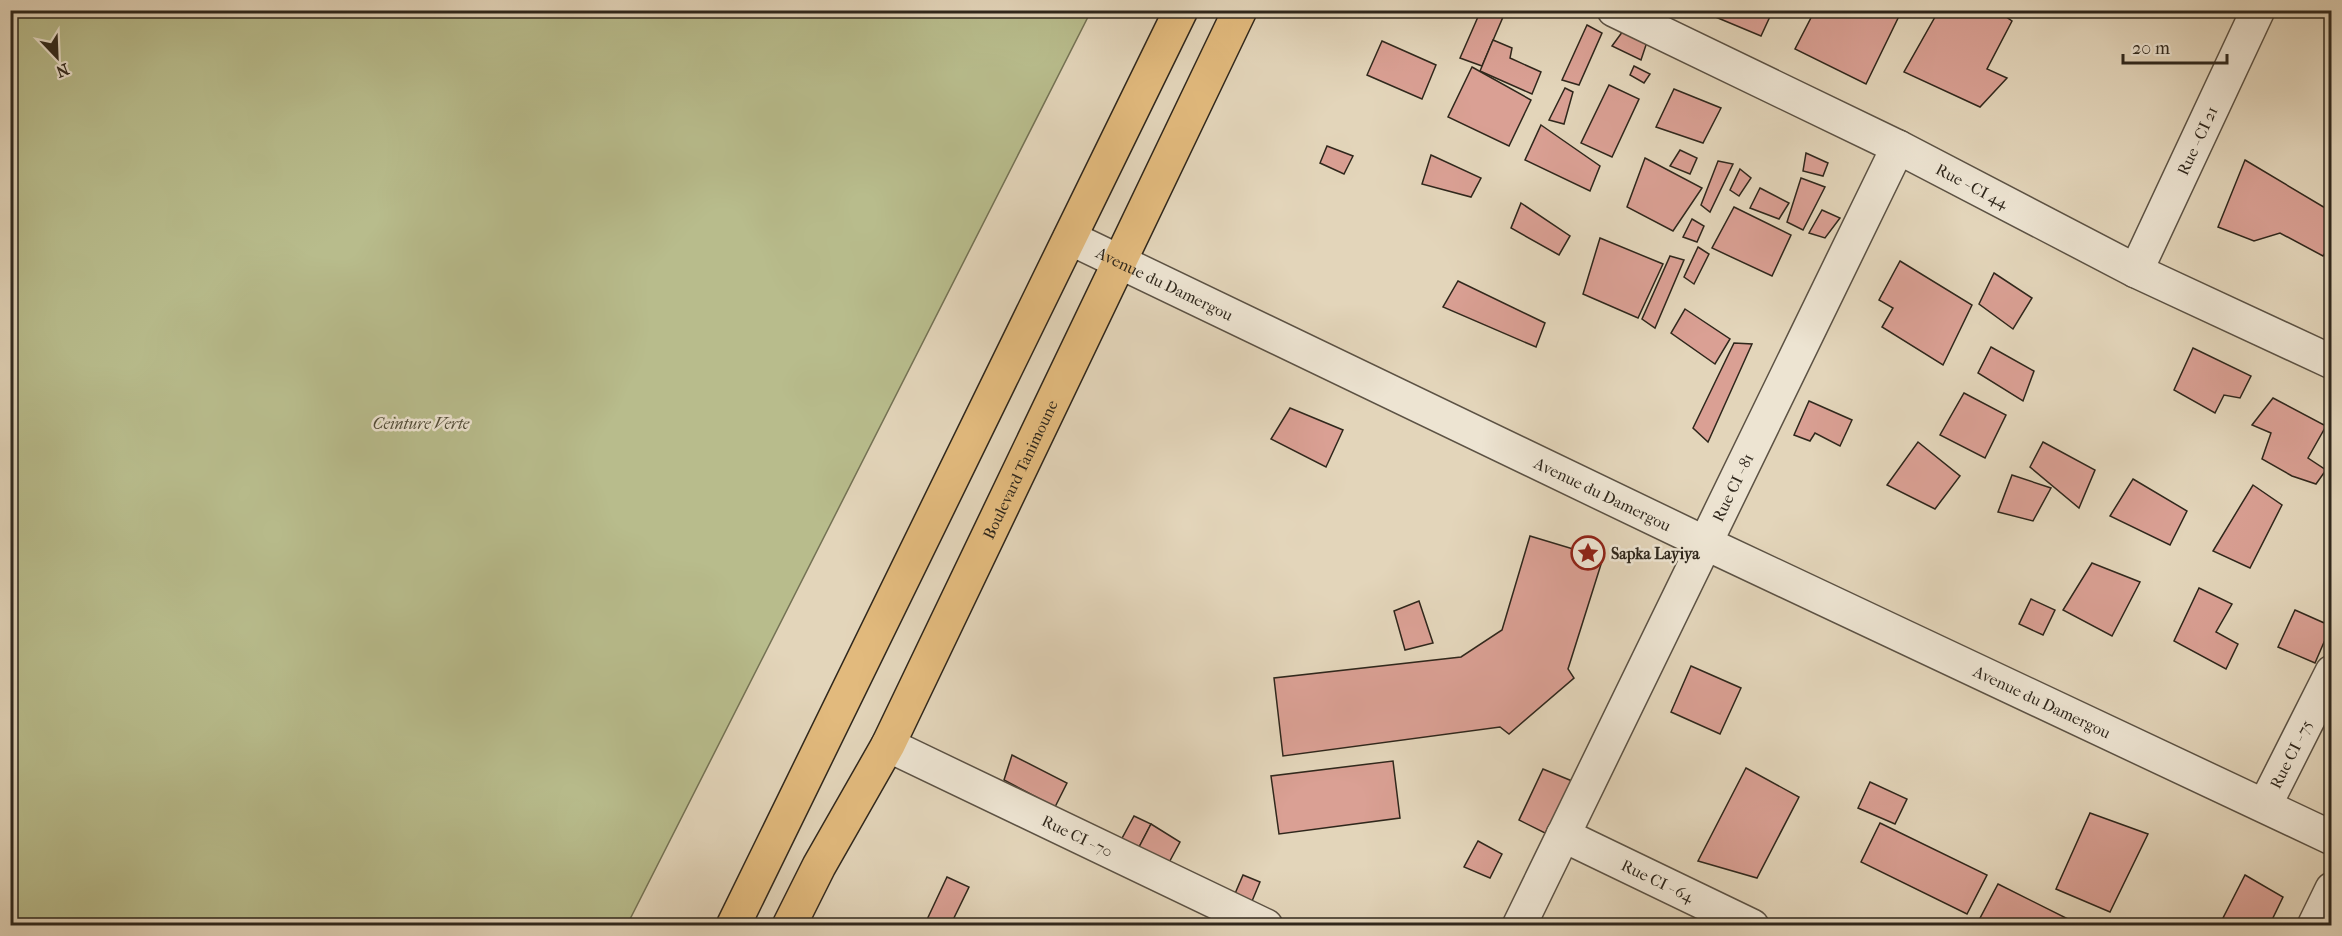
<svg xmlns="http://www.w3.org/2000/svg" width="2342" height="936" viewBox="0 0 2342 936" font-family="'IM FELL French Canon',serif">
<style>
.green{fill:#b8bc8c;stroke:#747254;stroke-width:1.5}
.building{fill:#daa094;stroke:#2f271c;stroke-width:1.5}
.lines{fill:none;stroke-linecap:round;stroke-linejoin:round}
.minor-casing{stroke:#5c5244;stroke-width:36}
.major-casing{stroke:#2f271c;stroke-width:36}
.minor{stroke:#ede4d2;stroke-width:33}
.major{stroke:#e2ba7d;stroke-width:33}
.labels{text-anchor:middle;dominant-baseline:central;stroke-width:5;stroke-linejoin:round;paint-order:stroke}
.street-label{font-size:16px;fill:#2f271c;stroke:#ede4d2}
.park-label{font-size:16px;font-style:italic;fill:#514c38;stroke:#ede4d2}
.poi-label{font-size:16px;font-weight:bold;fill:#2f271c;stroke:#ede4d2;text-anchor:start}
</style>
<rect width="100%" height="100%" fill="#e3d5ba"/>
<filter id="stains"><feTurbulence type="fractalNoise" baseFrequency=".00333" numOctaves="4"/><feColorMatrix values="0 0 0 0 .2 0 0 0 0 .09 0 0 0 0 .02 0 0 0 .5 -.17"/></filter>
<radialGradient id="worn" r=".72"><stop offset=".6" stop-color="#630" stop-opacity="0"/><stop offset="1" stop-color="#630" stop-opacity=".3"/></radialGradient>
<path class="green" d="M 10,11 L 1091,11 L 627,925 L 11,925 Z"/>
<g class="building">
<path d="M 1481,10 L 1506,10 L 1482,66 L 1460,58 Z"/>
<path d="M 1707,10 L 1773,10 L 1761,36 L 1706,13 Z"/>
<path d="M 1815,10 L 1902,10 L 1866,84 L 1795,49 Z"/>
<path d="M 1939,10 L 1996,10 L 2012,21 L 1987,69 L 2007,78 L 1980,107 L 1904,72 Z"/>
<path d="M 2311,10 L 2332,10 L 2330,21 Z"/>
<path d="M 1587,25 L 1602,33 L 1579,85 L 1562,80 Z"/>
<path d="M 1623,31 L 1647,42 L 1641,60 L 1612,46 Z"/>
<path d="M 1493,40 L 1512,48 L 1510,58 L 1541,72 L 1532,94 L 1480,71 Z"/>
<path d="M 1382,41 L 1436,65 L 1422,99 L 1367,75 Z"/>
<path d="M 1634,66 L 1650,74 L 1644,83 L 1630,75 Z"/>
<path d="M 1472,67 L 1531,100 L 1509,146 L 1448,117 Z"/>
<path d="M 1609,85 L 1639,99 L 1612,157 L 1581,143 Z"/>
<path d="M 1565,88 L 1573,92 L 1564,124 L 1549,120 Z"/>
<path d="M 1674,89 L 1721,108 L 1703,143 L 1656,127 Z"/>
<path d="M 1541,125 L 1600,166 L 1590,191 L 1525,160 Z"/>
<path d="M 1327,146 L 1353,156 L 1344,174 L 1320,163 Z"/>
<path d="M 1680,150 L 1697,158 L 1690,174 L 1670,166 Z"/>
<path d="M 1806,153 L 1828,163 L 1823,176 L 1803,171 Z"/>
<path d="M 1431,155 L 1481,178 L 1471,197 L 1422,184 Z"/>
<path d="M 1645,158 L 1702,188 L 1673,231 L 1627,207 Z"/>
<path d="M 2245,160 L 2332,212 L 2332,242 L 2323,256 L 2280,233 L 2254,241 L 2218,227 Z"/>
<path d="M 1718,161 L 1733,164 L 1710,212 L 1701,205 Z"/>
<path d="M 1740,169 L 1751,178 L 1739,196 L 1730,190 Z"/>
<path d="M 1801,178 L 1825,187 L 1803,230 L 1787,222 Z"/>
<path d="M 1760,188 L 1789,203 L 1779,219 L 1750,208 Z"/>
<path d="M 1521,203 L 1570,236 L 1559,255 L 1511,228 Z"/>
<path d="M 1734,207 L 1791,235 L 1772,276 L 1712,248 Z"/>
<path d="M 1822,210 L 1840,218 L 1825,238 L 1809,233 Z"/>
<path d="M 1692,219 L 1704,226 L 1697,242 L 1683,237 Z"/>
<path d="M 1600,238 L 1663,264 L 1638,318 L 1583,294 Z"/>
<path d="M 1698,247 L 1709,254 L 1694,284 L 1684,277 Z"/>
<path d="M 1670,256 L 1684,260 L 1655,328 L 1642,319 Z"/>
<path d="M 1900,261 L 1972,305 L 1943,365 L 1882,327 L 1893,308 L 1879,300 Z"/>
<path d="M 1994,273 L 2032,298 L 2013,329 L 1979,304 Z"/>
<path d="M 1458,281 L 1545,323 L 1536,347 L 1443,307 Z"/>
<path d="M 1685,309 L 1730,339 L 1715,364 L 1671,333 Z"/>
<path d="M 1734,343 L 1752,344 L 1708,442 L 1693,428 Z"/>
<path d="M 1991,347 L 2034,371 L 2023,401 L 1978,373 Z"/>
<path d="M 2193,348 L 2251,376 L 2240,398 L 2224,395 L 2215,413 L 2174,390 Z"/>
<path d="M 1964,393 L 2006,415 L 1985,458 L 1940,435 Z"/>
<path d="M 2273,398 L 2326,426 L 2308,458 L 2326,470 L 2316,484 L 2292,476 L 2262,459 L 2271,433 L 2252,425 Z"/>
<path d="M 1809,401 L 1852,420 L 1840,446 L 1815,433 L 1810,441 L 1794,435 Z"/>
<path d="M 1290,408 L 1343,430 L 1326,467 L 1271,439 Z"/>
<path d="M 1918,442 L 1960,476 L 1935,509 L 1887,485 Z"/>
<path d="M 2043,442 L 2095,470 L 2079,508 L 2030,467 Z"/>
<path d="M 2012,475 L 2051,488 L 2033,521 L 1998,512 Z"/>
<path d="M 2133,479 L 2187,511 L 2170,545 L 2110,516 Z"/>
<path d="M 2253,485 L 2282,505 L 2250,568 L 2213,551 Z"/>
<path d="M 1530,536 L 1603,558 L 1568,669 L 1574,678 L 1509,734 L 1500,727 L 1283,756 L 1274,678 L 1461,657 L 1502,630 Z"/>
<path d="M 2092,563 L 2140,582 L 2112,636 L 2063,610 Z"/>
<path d="M 2332,581 L 2332,597 L 2325,594 Z"/>
<path d="M 2199,588 L 2232,604 L 2216,632 L 2238,644 L 2226,669 L 2174,641 Z"/>
<path d="M 2031,599 L 2055,610 L 2043,635 L 2019,624 Z"/>
<path d="M 1419,601 L 1433,643 L 1405,650 L 1394,611 Z"/>
<path d="M 2295,610 L 2331,626 L 2315,663 L 2278,647 Z"/>
<path d="M 1691,666 L 1741,688 L 1720,734 L 1671,712 Z"/>
<path d="M 1012,755 L 1067,783 L 1055,807 L 1004,780 Z"/>
<path d="M 1393,761 L 1400,818 L 1279,834 L 1271,776 Z"/>
<path d="M 1746,768 L 1799,797 L 1757,878 L 1698,861 Z"/>
<path d="M 1543,769 L 1572,781 L 1547,834 L 1519,820 Z"/>
<path d="M 1870,782 L 1907,799 L 1895,824 L 1858,808 Z"/>
<path d="M 2090,813 L 2148,834 L 2110,912 L 2056,889 Z"/>
<path d="M 1134,816 L 1151,824 L 1137,851 L 1120,842 Z"/>
<path d="M 1880,823 L 1987,875 L 1967,914 L 1861,862 Z"/>
<path d="M 1151,824 L 1180,842 L 1165,870 L 1137,851 Z"/>
<path d="M 1478,841 L 1502,854 L 1490,878 L 1464,867 Z"/>
<path d="M 1243,875 L 1260,882 L 1250,906 L 1234,896 Z"/>
<path d="M 2245,875 L 2283,897 L 2269,926 L 2238,926 L 2223,918 Z"/>
<path d="M 947,877 L 969,887 L 950,926 L 924,926 Z"/>
<path d="M 1998,884 L 2080,925 L 2080,926 L 1985,926 L 1978,922 Z"/>
</g>
<g class="lines">
<defs>
<g id="minor">
<path id="s1" d="M 1614,10 L 1898,147 L 2136,271 L 2332,362"/>
<path id="s2" d="M 1070,238 L 1705,543 L 2332,838"/>
<path id="s3" d="M 2136,271 L 2258,10"/>
<path id="s4" d="M 888,745 L 1266,926"/>
<path id="s5" d="M 2265,805 L 2332,672"/>
<path id="s6" d="M 1563,835 L 1752,926"/>
<path id="s7" d="M 1519,926 L 1898,147"/>
<path d="M 2314,926 L 2332,889"/>
</g>
<g id="major">
<path d="M 733,926 L 1181,10"/>
<path id="s8" d="M 789,926 L 819,866 L 888,745 L 1240,10"/>
</g>
</defs>
<use href="#minor" class="minor-casing"/>
<use href="#major" class="major-casing"/>
<use href="#minor" class="minor"/>
<use href="#major" class="major"/>
</g>
<defs>
<symbol id="sight-ring" viewBox="-11 -11 22 22"><circle r="9.5" fill="#ede4d2" stroke="#8f2418" stroke-width="1.5"/><path d="M0-6L1.8-2.2L6-1.7L2.9 1.2L3.7 5.4L0 3.3L-3.7 5.4L-2.9 1.2L-6-1.7L-1.8-2.2Z" fill="#8f2418"/></symbol>
</defs>
<g fill-rule="evenodd">
<use href="#sight-ring" x="1569" y="534" width="38" height="38"/>
</g>
<g class="labels">
<g class="street-label">
<text stroke="none"><textPath href="#s3" startOffset="144">Rue - CI 21</textPath></text>
<text stroke="none"><textPath href="#s1" startOffset="399">Rue - CI 44</textPath></text>
<text stroke="none"><textPath href="#s2" startOffset="105">Avenue du Damergou</textPath></text>
<text stroke="none"><textPath href="#s8" startOffset="512">Boulevard Tanimoune</textPath></text>
<text stroke="none"><textPath href="#s7" startOffset="488">Rue CI - 81</textPath></text>
<text stroke="none"><textPath href="#s2" startOffset="591">Avenue du Damergou</textPath></text>
<text stroke="none"><textPath href="#s2" startOffset="1077">Avenue du Damergou</textPath></text>
<text stroke="none"><textPath href="#s5" startOffset="57">Rue CI - 75</textPath></text>
<text stroke="none"><textPath href="#s4" startOffset="210">Rue CI - 70</textPath></text>
<text stroke="none"><textPath href="#s6" startOffset="105">Rue CI - 64</textPath></text>
</g>
<g class="park-label">
<text x="421" y="423">Ceinture Verte</text>
</g>
<g class="poi-label">
<text x="1611" y="553">Sapka Layiya</text>
</g>
</g>
<rect width="2342" height="936" fill="none" stroke="#e3d5ba" stroke-width="36"/>
<rect x="12" y="12" width="2318" height="912" fill="none" stroke="#2f271c" stroke-width="3"/>
<rect x="18" y="18" width="2306" height="900" fill="none" stroke="#2f271c" stroke-width="1.5"/>
<g transform="translate(57 57) rotate(157)" stroke="#ede4d2" stroke-width="4.5" paint-order="stroke">
<path d="M0-4.5L10 22L0 15L-10 22Z" fill="#2f271c"/>
<text y="-9" font-size="16" font-weight="bold" text-anchor="middle" fill="#2f271c">N</text>
</g>
<path d="M2123 54v9h104v-9" fill="none" stroke="#2f271c" stroke-width="3"/>
<text x="2132" y="54" font-size="18" fill="#2f271c" stroke="#ede4d2" stroke-width="4.5" paint-order="stroke">20 m</text>
<rect width="100%" height="100%" filter="url(#stains)"/>
<rect width="100%" height="100%" fill="url(#worn)"/>
</svg>
